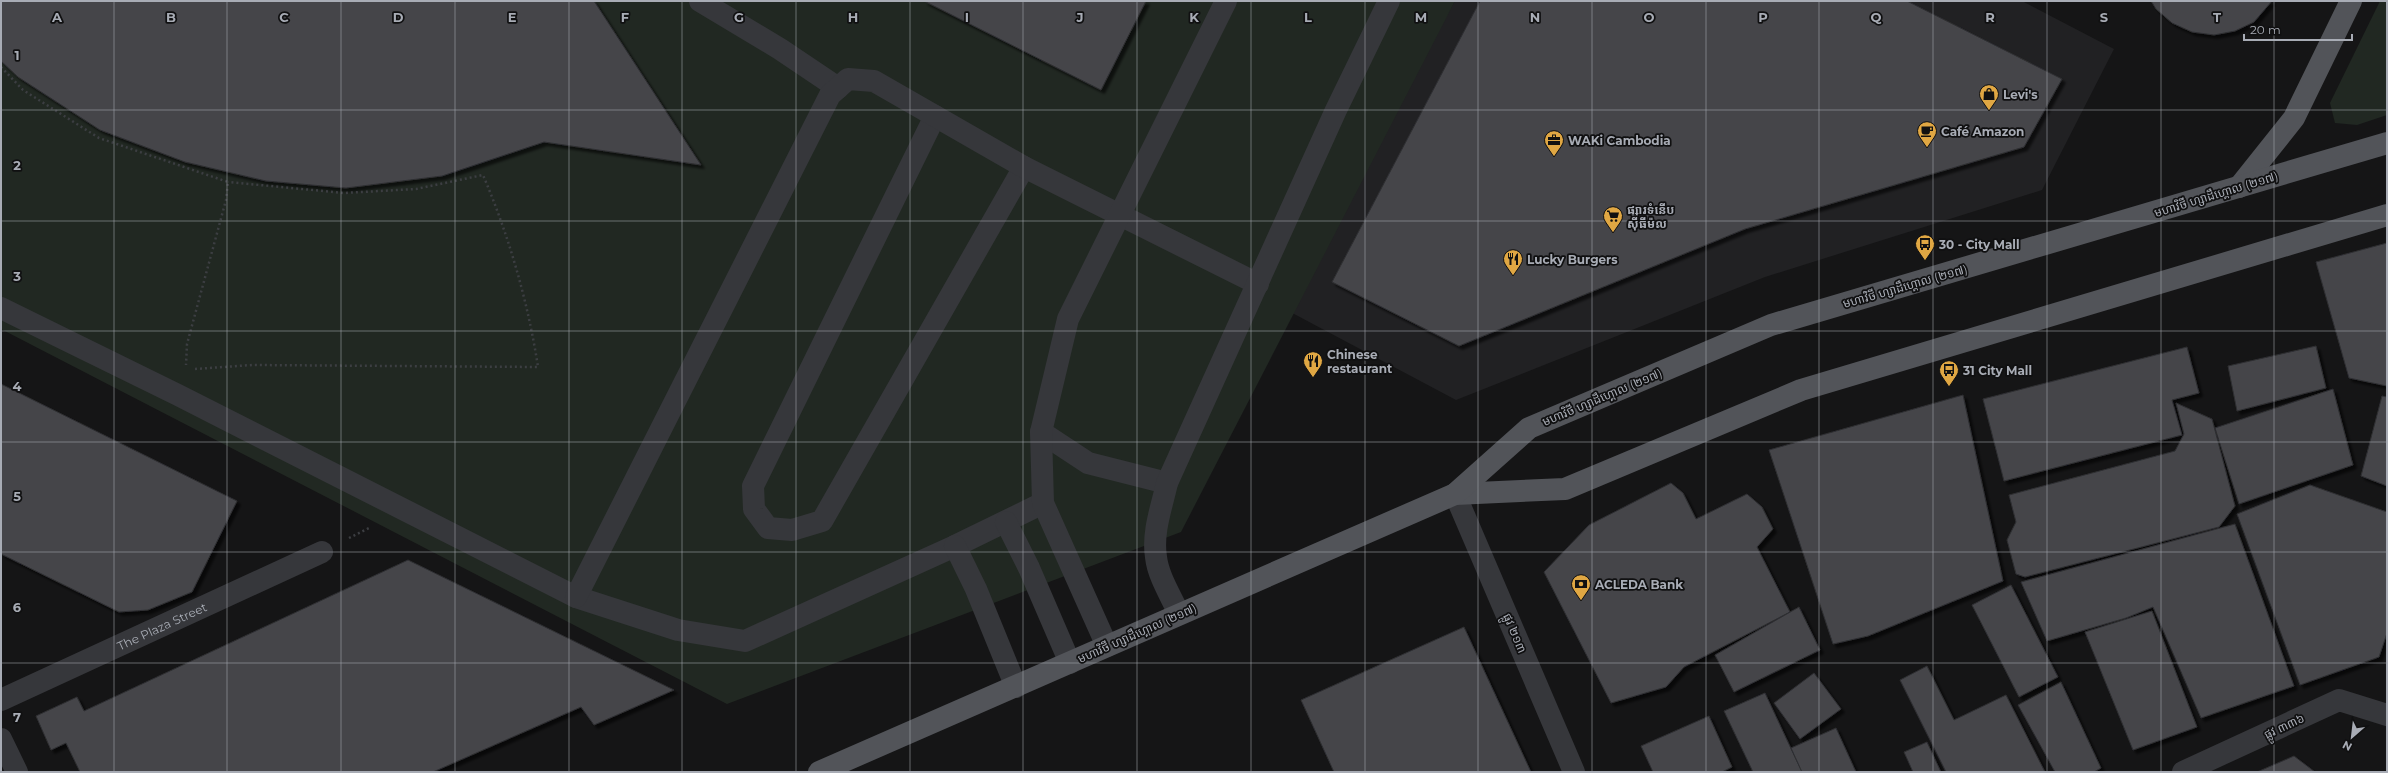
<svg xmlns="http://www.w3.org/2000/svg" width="2388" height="773" viewBox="0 0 2388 773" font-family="Montserrat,'Noto Sans Khmer',sans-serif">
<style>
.built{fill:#212123}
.green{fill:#212822}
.building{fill:#444549;stroke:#2f2f32;filter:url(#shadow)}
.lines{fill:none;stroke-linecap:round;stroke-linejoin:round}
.path{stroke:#3c3e42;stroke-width:2.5;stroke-dasharray:2 3;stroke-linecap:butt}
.minor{stroke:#36373b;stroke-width:22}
.major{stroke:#525459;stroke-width:22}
.grid{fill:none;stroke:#a8acb5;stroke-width:1;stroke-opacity:0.55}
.labels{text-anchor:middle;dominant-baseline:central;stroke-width:3.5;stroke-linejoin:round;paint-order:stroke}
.poi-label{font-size:12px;font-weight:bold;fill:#a8acb5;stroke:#101011;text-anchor:start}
.street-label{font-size:12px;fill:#a8acb5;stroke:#101011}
.grid-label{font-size:13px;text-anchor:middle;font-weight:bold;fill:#a8acb5;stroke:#101011;stroke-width:3.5;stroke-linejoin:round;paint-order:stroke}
</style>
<defs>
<filter id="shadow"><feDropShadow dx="3.5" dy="3.5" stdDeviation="1" flood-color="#0009"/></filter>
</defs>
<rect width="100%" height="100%" fill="#151516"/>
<path class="built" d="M 1455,1 L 2022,1 L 2114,49 L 2042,190 L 1765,277 L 1456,400 L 1281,307 Z"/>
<g class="green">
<path d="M 1,1 L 1455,1 L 1181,532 L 727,704 L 1,329 Z"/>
<path d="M 2380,1 L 2387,1 L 2387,115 L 2357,125 L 2335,123 L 2330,103 Z"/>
</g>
<g class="building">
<path d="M 1,1 L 594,1 L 701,165 L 544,142 L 442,176 L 346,188 L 266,181 L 185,162 L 100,130 L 18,77 L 1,61 Z"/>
<path d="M 924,1 L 1146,1 L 1101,90 Z"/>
<path d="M 1480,1 L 1907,1 L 2062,79 L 2024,147 L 1745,229 L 1459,346 L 1332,282 Z"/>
<path d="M 2151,1 L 2272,1 L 2254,22 L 2235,31 L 2214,35 L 2192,32 L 2172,23 L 2156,9 Z"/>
<path d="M 2387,243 L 2387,386 L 2349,378 L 2316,262 Z"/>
<path d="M 2316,346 L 2326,388 L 2237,411 L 2228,366 Z"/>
<path d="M 2187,347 L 2199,393 L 2172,400 L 2182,435 L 2004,481 L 1983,399 Z"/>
<path d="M 1,384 L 237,501 L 192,592 L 148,610 L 119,612 L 1,554 Z"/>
<path d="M 2333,389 L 2353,465 L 2239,504 L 2215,428 Z"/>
<path d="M 1963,395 L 2003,581 L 1868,636 L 1833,644 L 1769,450 Z"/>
<path d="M 2382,396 L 2387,397 L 2387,486 L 2361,476 Z"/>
<path d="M 2176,403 L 2212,419 L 2235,506 L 2219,527 L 2025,577 L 2016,574 L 2007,540 L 2016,522 L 2009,495 L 2175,451 L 2184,434 Z"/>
<path d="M 1671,483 L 1683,493 L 1696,519 L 1747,494 L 1762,507 L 1773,529 L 1757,547 L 1790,612 L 1684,667 L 1666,687 L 1611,703 L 1544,572 L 1589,525 Z"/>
<path d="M 2310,485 L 2387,512 L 2387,633 L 2379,657 L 2300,685 L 2237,514 Z"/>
<path d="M 2235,524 L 2294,686 L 2201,718 L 2153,607 L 2126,618 L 2047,641 L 2021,582 Z"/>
<path d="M 408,560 L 674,690 L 594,725 L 581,707 L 433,772 L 80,772 L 66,743 L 51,750 L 36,716 L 77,697 L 84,711 Z"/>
<path d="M 2011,585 L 2058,677 L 2019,697 L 1972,605 Z"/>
<path d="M 1799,607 L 1820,650 L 1734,692 L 1715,655 Z"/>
<path d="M 2152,611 L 2197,727 L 2133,750 L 2085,632 Z"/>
<path d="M 1464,627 L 1531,772 L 1334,772 L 1301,700 Z"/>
<path d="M 1927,666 L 1954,720 L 2006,695 L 2045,772 L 1946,772 L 1900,680 Z"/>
<path d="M 1814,673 L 1841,709 L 1800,739 L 1774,703 Z"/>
<path d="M 2061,682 L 2101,768 L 2094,772 L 2055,772 L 2018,705 Z"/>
<path d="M 1765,693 L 1802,772 L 1753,772 L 1724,711 Z"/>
<path d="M 1709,716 L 1732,767 L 1722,772 L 1653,772 L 1641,746 Z"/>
<path d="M 1836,728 L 1856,772 L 1802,772 L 1791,748 Z"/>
<path d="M 1927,742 L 1941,772 L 1913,772 L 1904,752 Z"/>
<path d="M 2294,756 L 2315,772 L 2257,772 Z"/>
</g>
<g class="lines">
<g class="path">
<path d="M 1,67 L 23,90 L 99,138 L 228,182 L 226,200 L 187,344 L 186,365"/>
<path d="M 195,369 L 252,365 L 538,367 C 528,302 509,236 483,175 L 416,189 L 344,193 L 228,182"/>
<path d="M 349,538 L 371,527"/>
</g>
<g class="minor">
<path d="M 700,1 L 780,49 L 838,88"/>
<path d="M 935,116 L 753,486 L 754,509 L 768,528 L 792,530 L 822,521 L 1024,167"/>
<path d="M 1,308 L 178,395 L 576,597 L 678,630 L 745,641 L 955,546 L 1043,503"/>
<path d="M 1041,432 L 1088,463 L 1167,483"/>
<path d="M 1455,494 L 1574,772"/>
<path d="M 1006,522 L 1029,568 L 1070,663"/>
<path d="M 955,546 L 976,589 L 1016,687"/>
<path d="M 576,597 L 830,95 L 848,79 L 874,81 L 1024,167 L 1258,284"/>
<path d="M 1179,614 C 1171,596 1158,576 1156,557 C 1152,532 1162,506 1167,483 L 1336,110 L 1389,1"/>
<path d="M 1107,646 L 1043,503 L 1041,432 L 1068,319 L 1226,1"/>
<path id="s1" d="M 1,700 L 322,552"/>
<path d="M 1,739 L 17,772"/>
<path d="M 2183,772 L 2339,700 L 2387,715"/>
</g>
<g class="major">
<path d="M 2239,187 L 2294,118 L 2351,1"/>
<path d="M 1455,494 L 1565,489 L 1801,390 L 2387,215"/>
<path d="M 819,772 L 1455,494 L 1529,428 L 1771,325 L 2387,143"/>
</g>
</g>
<path class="grid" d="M 114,1 L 114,772M 227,1 L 227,772M 341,1 L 341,772M 455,1 L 455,772M 569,1 L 569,772M 682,1 L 682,772M 796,1 L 796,772M 910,1 L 910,772M 1023,1 L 1023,772M 1137,1 L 1137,772M 1251,1 L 1251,772M 1365,1 L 1365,772M 1478,1 L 1478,772M 1592,1 L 1592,772M 1706,1 L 1706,772M 1819,1 L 1819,772M 1933,1 L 1933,772M 2047,1 L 2047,772M 2161,1 L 2161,772M 2274,1 L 2274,772M 1,110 L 2387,110M 1,221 L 2387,221M 1,331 L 2387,331M 1,442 L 2387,442M 1,552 L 2387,552M 1,663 L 2387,663"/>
<defs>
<symbol id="shop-pin" viewBox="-11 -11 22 30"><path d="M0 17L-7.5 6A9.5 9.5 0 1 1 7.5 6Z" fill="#e0a743" stroke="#101011"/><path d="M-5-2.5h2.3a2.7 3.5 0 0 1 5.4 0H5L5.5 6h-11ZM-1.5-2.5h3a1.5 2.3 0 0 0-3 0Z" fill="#111"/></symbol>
<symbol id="cafe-pin" viewBox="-11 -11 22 30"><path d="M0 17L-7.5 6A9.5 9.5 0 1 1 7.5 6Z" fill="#e0a743" stroke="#101011"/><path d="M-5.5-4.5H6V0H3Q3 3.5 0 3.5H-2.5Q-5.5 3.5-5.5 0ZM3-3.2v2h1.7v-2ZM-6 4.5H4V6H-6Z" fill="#111"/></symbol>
<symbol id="office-pin" viewBox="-11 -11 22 30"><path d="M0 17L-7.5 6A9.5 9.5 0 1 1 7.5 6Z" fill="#e0a743" stroke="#101011"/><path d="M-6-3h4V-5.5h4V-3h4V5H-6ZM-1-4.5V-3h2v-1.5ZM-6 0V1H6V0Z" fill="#111"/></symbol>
<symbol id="supermarket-pin" viewBox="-11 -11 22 30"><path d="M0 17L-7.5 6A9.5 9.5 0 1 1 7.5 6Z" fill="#e0a743" stroke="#101011"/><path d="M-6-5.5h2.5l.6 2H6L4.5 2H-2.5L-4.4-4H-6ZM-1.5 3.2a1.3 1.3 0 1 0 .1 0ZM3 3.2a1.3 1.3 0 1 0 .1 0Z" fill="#111"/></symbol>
<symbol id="bus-pin" viewBox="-11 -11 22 30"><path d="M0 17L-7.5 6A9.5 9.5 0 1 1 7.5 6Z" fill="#e0a743" stroke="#101011"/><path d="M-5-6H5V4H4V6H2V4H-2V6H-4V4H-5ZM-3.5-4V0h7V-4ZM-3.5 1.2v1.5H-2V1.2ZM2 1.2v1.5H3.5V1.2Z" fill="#111"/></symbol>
<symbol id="restaurant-pin" viewBox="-11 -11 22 30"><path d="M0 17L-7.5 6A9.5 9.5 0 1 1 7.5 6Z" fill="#e0a743" stroke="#101011"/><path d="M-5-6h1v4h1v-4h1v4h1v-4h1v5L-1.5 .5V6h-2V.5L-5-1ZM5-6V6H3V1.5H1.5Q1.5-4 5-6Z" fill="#111"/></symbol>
<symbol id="bank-pin" viewBox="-11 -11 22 30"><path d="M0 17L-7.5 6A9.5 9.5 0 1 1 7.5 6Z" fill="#e0a743" stroke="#101011"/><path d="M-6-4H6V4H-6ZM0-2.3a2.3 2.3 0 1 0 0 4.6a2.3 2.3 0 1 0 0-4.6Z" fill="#111"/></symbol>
</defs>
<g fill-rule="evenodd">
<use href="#shop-pin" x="1978" y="83" width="22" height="30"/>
<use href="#cafe-pin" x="1916" y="120" width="22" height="30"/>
<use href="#office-pin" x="1543" y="129" width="22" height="30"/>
<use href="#supermarket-pin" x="1602" y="205" width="22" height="30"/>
<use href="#bus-pin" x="1914" y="233" width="22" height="30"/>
<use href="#restaurant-pin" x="1502" y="248" width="22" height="30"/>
<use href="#restaurant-pin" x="1302" y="350" width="22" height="30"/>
<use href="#bus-pin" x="1938" y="359" width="22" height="30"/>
<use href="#bank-pin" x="1570" y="573" width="22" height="30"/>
</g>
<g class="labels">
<g class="poi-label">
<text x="2003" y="94">Levi's</text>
<text x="1941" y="131">Café Amazon</text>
<text x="1568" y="140">WAKi Cambodia</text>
<text x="1627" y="209">ផ្សារទំនើប<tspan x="1627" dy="14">ស៊ីធីម៉ល</tspan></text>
<text x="1939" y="244">30 - City Mall</text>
<text x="1527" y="259">Lucky Burgers</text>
<text x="1327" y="354">Chinese<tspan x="1327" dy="14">restaurant</tspan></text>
<text x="1963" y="370">31 City Mall</text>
<text x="1595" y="584">ACLEDA Bank</text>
</g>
<g class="street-label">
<text transform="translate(2216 194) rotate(-17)">មហាវិថី ហ្សាដឹហ្គោល (២១៧)</text>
<text transform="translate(1905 286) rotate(-16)">មហាវិថី ហ្សាដឹហ្គោល (២១៧)</text>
<text transform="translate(1602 397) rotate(-23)">មហាវិថី ហ្សាដឹហ្គោល (២១៧)</text>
<text stroke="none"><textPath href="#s1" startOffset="177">The Plaza Street</textPath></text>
<text transform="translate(1137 633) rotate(-24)">មហាវិថី ហ្សាដឹហ្គោល (២១៧)</text>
<text transform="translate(1515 633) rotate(67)">ផ្លូវ ២១៣</text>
<text transform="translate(2284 726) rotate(-25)">ផ្លូវ ៣៣៦</text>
</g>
</g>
<g class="grid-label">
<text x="57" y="22">A</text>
<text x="171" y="22">B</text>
<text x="284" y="22">C</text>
<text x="398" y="22">D</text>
<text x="512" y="22">E</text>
<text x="625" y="22">F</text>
<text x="739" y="22">G</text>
<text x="853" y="22">H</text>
<text x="967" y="22">I</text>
<text x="1080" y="22">J</text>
<text x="1194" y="22">K</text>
<text x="1308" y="22">L</text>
<text x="1421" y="22">M</text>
<text x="1535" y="22">N</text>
<text x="1649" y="22">O</text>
<text x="1763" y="22">P</text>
<text x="1876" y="22">Q</text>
<text x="1990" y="22">R</text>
<text x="2104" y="22">S</text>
<text x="2217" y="22">T</text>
<text x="17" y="60">1</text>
<text x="17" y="170">2</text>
<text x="17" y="281">3</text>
<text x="17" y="391">4</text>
<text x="17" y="501">5</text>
<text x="17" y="612">6</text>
<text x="17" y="722">7</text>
</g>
<rect width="2388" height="773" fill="none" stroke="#a8acb5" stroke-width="4"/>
<g transform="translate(2352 737) rotate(208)" stroke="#101011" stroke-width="3" paint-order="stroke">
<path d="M0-3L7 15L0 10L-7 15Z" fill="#a8acb5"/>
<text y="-6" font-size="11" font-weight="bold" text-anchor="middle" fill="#a8acb5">N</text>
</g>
<path d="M2244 34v6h108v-6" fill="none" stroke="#a8acb5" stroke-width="2"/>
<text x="2250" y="34" font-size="12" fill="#a8acb5" stroke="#101011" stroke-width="3" paint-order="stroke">20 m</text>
</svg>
